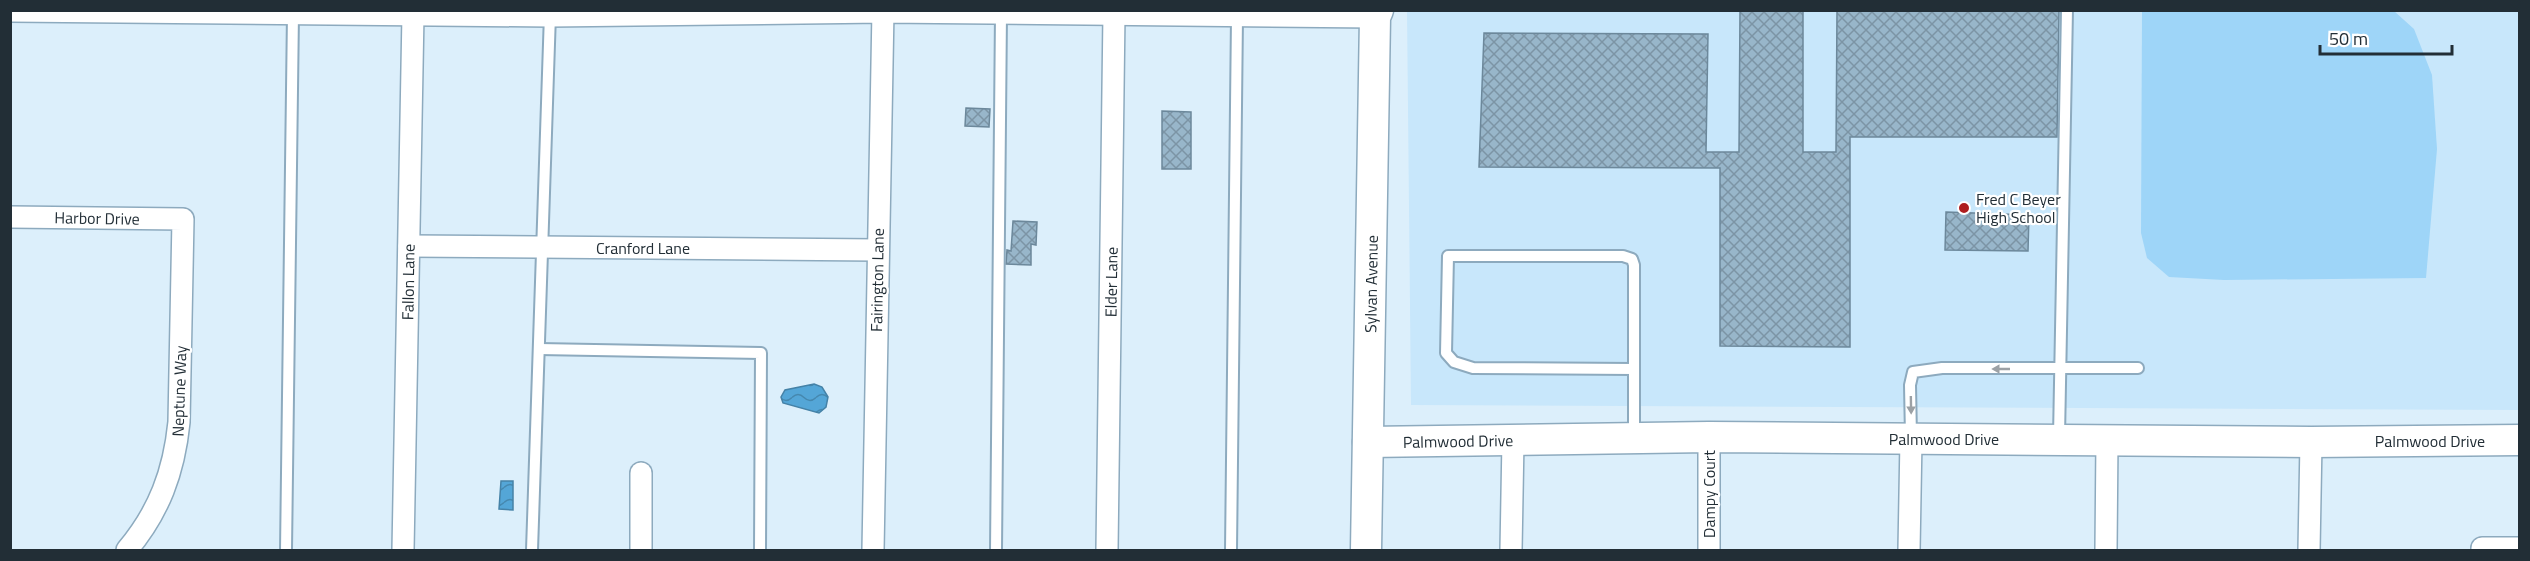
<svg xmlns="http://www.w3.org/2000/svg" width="2530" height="561" viewBox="0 0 2530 561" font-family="'Titillium Web',sans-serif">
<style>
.built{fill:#c8e7fb}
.pitch{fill:#9ed5f8}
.water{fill:url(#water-waves);stroke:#4582a7;stroke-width:1.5}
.building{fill:url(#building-cross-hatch);stroke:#6c889b;stroke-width:1.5}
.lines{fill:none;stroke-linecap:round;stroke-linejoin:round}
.lane-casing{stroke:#8daabe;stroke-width:14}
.street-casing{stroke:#8daabe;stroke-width:24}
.secondary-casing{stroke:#8daabe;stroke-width:33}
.lane{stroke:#fff;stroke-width:10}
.street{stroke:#fff;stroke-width:21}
.secondary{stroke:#fff;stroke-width:30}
.oneway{fill:#9ca1a5}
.poi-dot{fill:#ae1d1e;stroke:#fff;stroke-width:2}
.labels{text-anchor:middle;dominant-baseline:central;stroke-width:4.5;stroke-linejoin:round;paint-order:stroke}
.poi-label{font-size:16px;fill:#222e36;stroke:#fff;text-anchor:start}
.street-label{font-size:16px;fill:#222e36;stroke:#fff}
</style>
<defs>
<pattern id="water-waves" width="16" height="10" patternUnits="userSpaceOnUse" patternTransform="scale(1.5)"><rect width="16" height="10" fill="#54a6d7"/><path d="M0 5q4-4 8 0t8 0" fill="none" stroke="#4588af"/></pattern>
<pattern id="building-cross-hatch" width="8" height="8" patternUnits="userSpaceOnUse" patternTransform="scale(1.5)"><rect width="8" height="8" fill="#98b6ca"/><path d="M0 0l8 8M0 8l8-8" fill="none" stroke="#7c94a5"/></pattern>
</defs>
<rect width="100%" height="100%" fill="#dceffb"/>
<path class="built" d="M 1407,11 L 2519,11 L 2519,410 L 1411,405 Z"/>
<path class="pitch" d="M 2142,11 L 2394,11 L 2414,29 L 2432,75 L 2437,149 L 2426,278 L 2224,280 L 2169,277 L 2147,258 L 2141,233 Z"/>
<g class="water">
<path d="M 814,384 L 822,387 L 828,397 L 826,407 L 819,413 L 783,403 L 781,397 L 785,390 Z"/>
<path d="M 501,481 L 513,481 L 513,510 L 499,509 Z"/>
</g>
<g class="building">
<path d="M 1740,10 L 1803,10 L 1803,152 L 1836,152 L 1837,10 L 2059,10 L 2057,137 L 1850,137 L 1850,347 L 1720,346 L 1720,168 L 1479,167 L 1484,33 L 1708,34 L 1706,152 L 1739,152 Z"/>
<path d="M 966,108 L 990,109 L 989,127 L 965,126 Z"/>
<path d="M 1162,111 L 1191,112 L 1191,169 L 1162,169 Z"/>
<path d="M 1946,212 L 2029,215 L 2028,251 L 1945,250 Z"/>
<path d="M 1013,221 L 1037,222 L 1036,245 L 1031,244 L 1031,265 L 1006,264 L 1007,250 L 1011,251 Z"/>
</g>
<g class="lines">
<defs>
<g id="lane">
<path d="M 539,349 L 761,353 L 760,550"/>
<path d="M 1911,437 L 1910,385 L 1913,372 L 1942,368 L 2138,368"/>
<path d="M 2059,437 L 2067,10"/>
<path d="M 1634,438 C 1634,380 1634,322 1634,265 L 1632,259 L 1623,256 L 1448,256 L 1446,353 L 1454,362 L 1473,368 L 1634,369"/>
<path d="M 286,550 L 293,13"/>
<path d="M 532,550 L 550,14"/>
<path d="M 996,550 L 1001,13"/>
<path d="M 1231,550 L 1237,17"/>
</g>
<g id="street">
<path d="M 10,11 L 550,16 L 883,12 L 1375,17"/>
<path d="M 10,217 L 183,219 L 179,422 C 174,472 159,512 127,550"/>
<path d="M 409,246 L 877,250"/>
<path d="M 403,550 L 413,14"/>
<path d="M 641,550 L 641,473"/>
<path d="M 873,550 L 883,10"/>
<path d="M 1107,550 L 1114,13"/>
<path d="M 1511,550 L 1513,440"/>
<path d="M 1709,550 L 1709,437"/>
<path d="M 1909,550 L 1911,439"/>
<path d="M 2106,550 L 2107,440"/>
<path d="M 2309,550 L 2311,442"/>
<path d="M 2482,550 L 2482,548 L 2520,548"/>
</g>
<g id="secondary">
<path d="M 1368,442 L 1709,437 L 2311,442 L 2520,440"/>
<path d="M 1366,550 L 1375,17 L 1378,10"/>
</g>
</defs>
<use href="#lane" class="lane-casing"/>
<use href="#street" class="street-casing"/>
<use href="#secondary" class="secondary-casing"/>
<use href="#lane" class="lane"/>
<use href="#street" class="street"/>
<use href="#secondary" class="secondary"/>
</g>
<defs><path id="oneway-solid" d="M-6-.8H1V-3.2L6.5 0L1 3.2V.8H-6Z" transform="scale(1.5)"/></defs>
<g class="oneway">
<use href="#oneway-solid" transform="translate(2001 369) rotate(-180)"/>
<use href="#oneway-solid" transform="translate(1911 405) rotate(89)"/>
</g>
<circle class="poi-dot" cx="1964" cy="208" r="6"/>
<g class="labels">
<g class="poi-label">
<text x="1976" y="199">Fred C Beyer<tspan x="1976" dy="18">High School</tspan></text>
</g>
<g class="street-label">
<text transform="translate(97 218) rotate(1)">Harbor Drive</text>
<text x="643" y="248">Cranford Lane</text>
<text transform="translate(877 280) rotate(-89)">Fairington Lane</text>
<text transform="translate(408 282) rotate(-89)">Fallon Lane</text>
<text transform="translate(1111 282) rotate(-89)">Elder Lane</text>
<text transform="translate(1371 284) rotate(-89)">Sylvan Avenue</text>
<text transform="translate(179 391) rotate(-88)">Neptune Way</text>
<text x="1944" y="439">Palmwood Drive</text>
<text transform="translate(1458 441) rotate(-1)">Palmwood Drive</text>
<text x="2430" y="441">Palmwood Drive</text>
<text transform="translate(1709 494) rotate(-90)">Dampy Court</text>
</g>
</g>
<rect width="2530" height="561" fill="none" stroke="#222e36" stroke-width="24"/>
<path d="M2320 45v9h132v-9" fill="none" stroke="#222e36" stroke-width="3"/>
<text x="2329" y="45" font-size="18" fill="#222e36" stroke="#ffffff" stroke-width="4.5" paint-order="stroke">50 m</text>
</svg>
